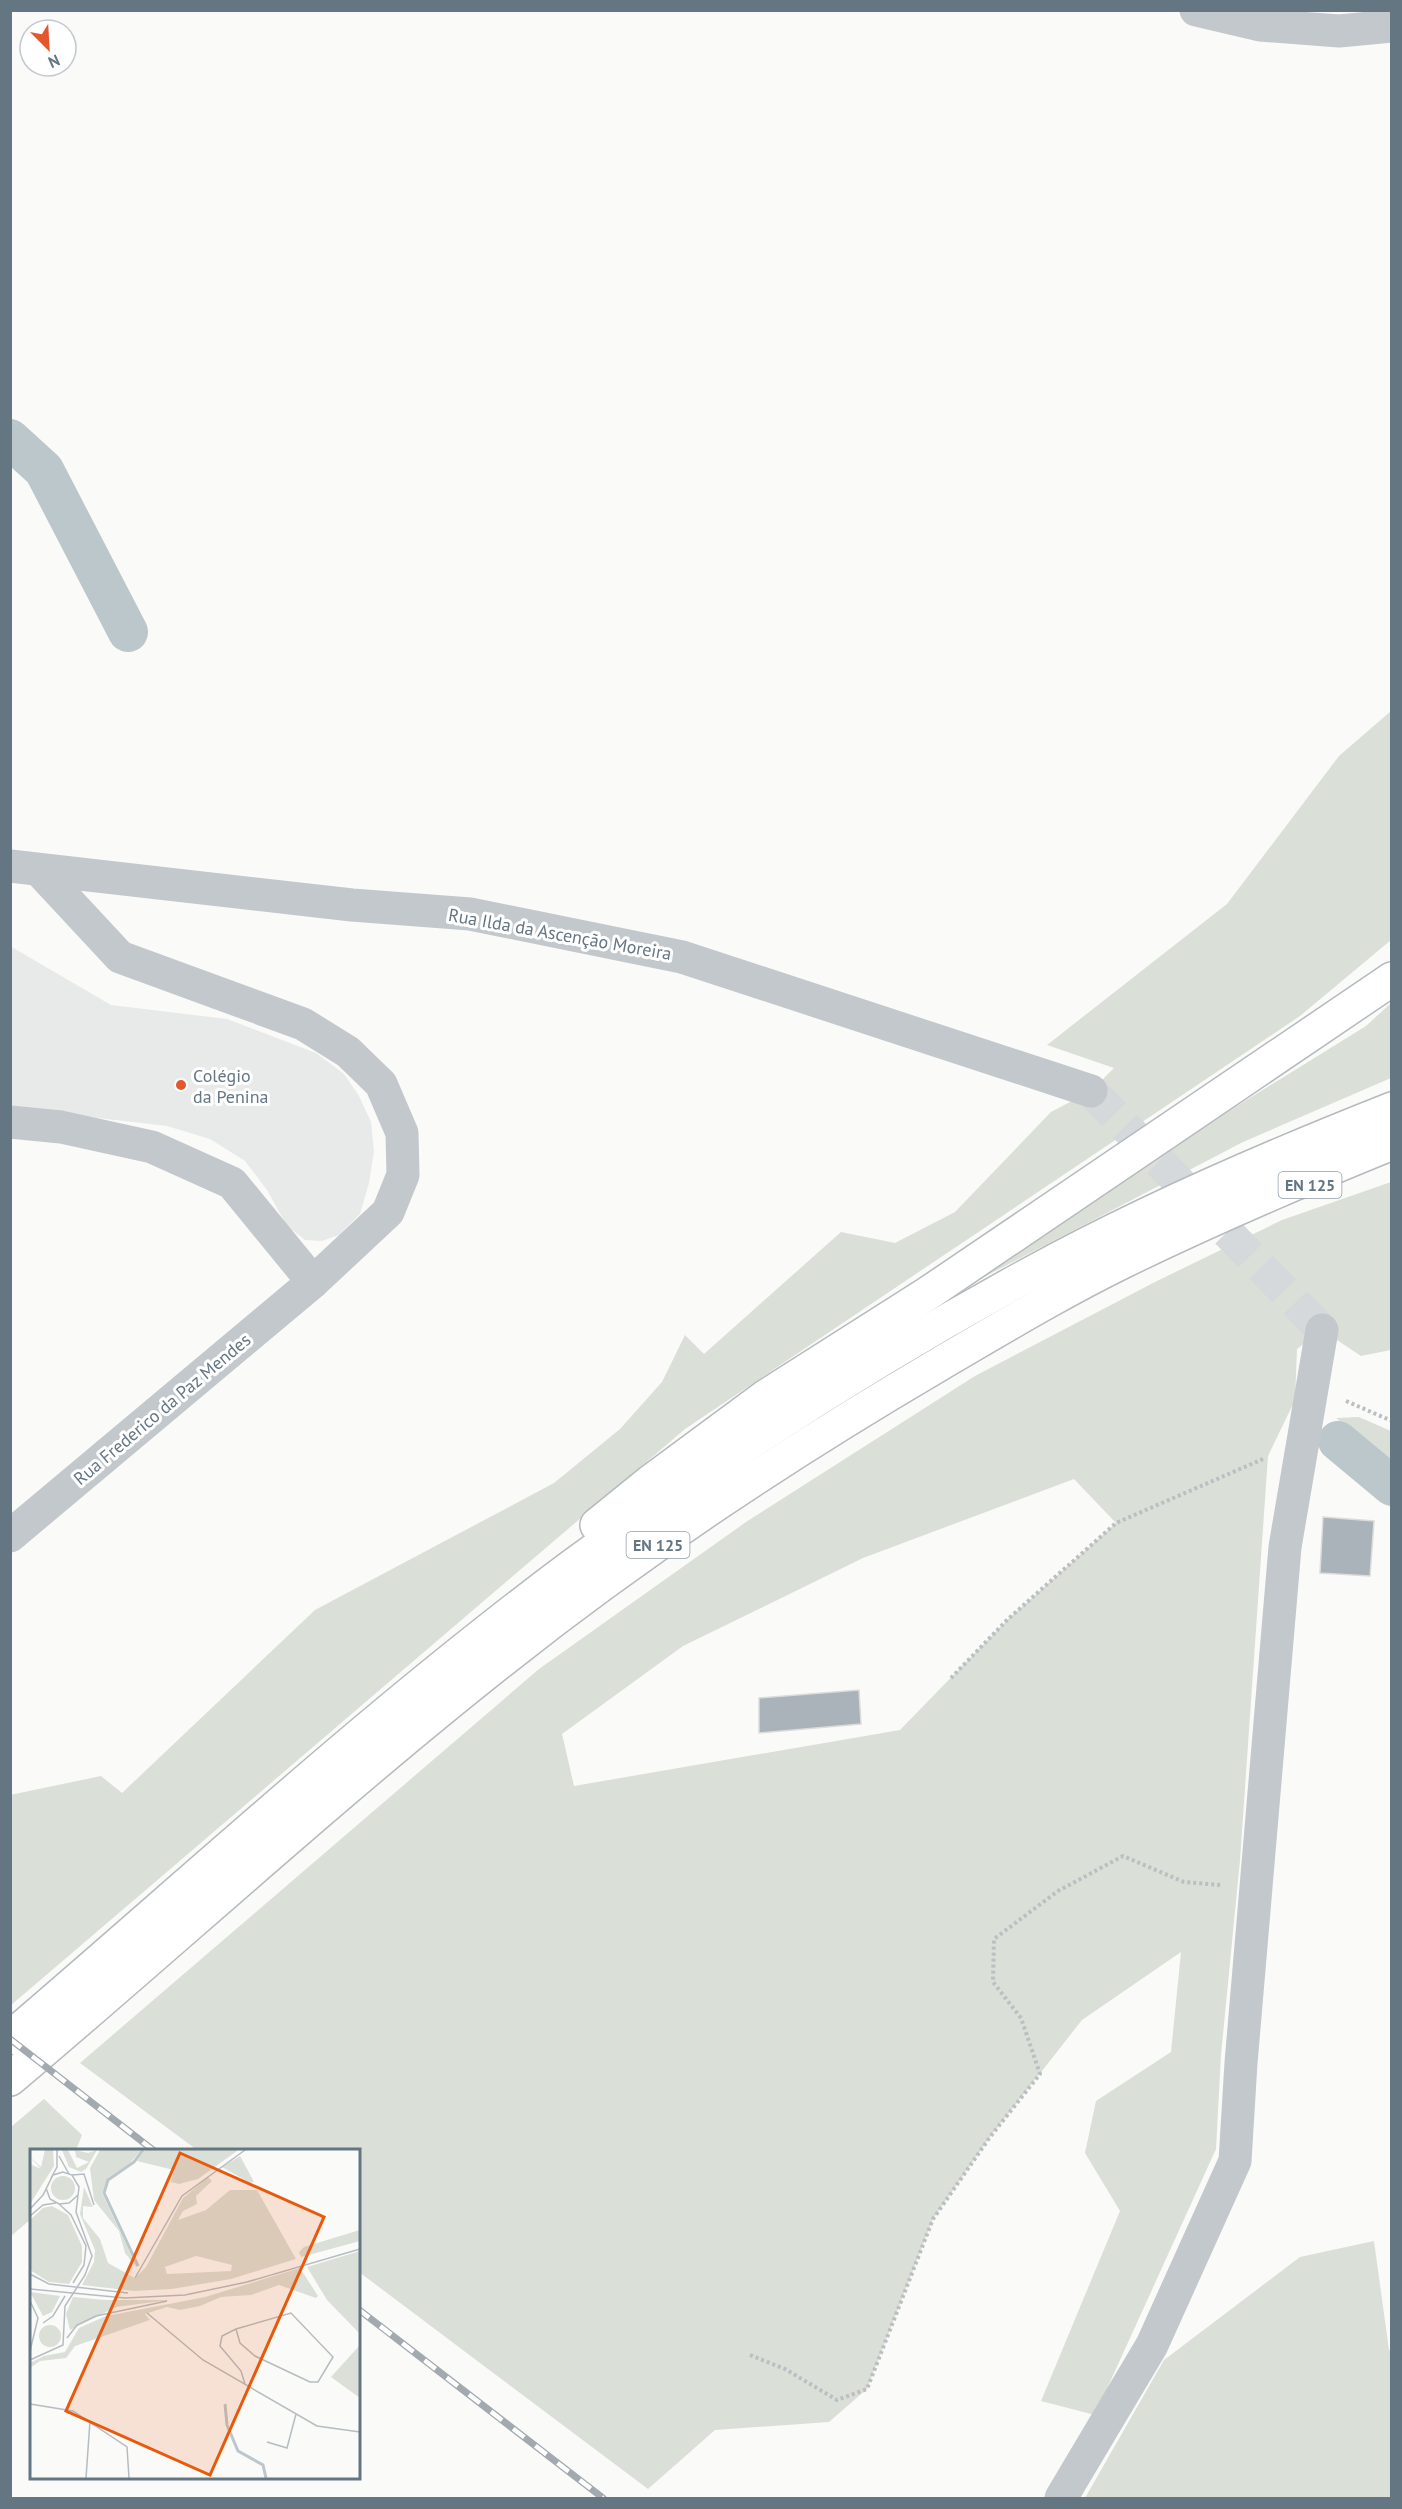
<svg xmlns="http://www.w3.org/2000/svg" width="1402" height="2509" viewBox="0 0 1402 2509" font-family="'PT Sans',sans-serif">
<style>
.built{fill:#e8e9e9}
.green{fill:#dadfd7;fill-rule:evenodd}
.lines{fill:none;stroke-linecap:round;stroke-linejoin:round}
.canal{stroke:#bbc7cb;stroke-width:40}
.building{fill:#aab3b9;stroke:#dcdcda;stroke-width:1.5}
.minor-tunnel{stroke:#d5d9db;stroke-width:33;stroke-dasharray:33 16;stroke-linecap:butt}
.primary-casing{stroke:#b5babe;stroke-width:36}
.path{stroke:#bbbfc2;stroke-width:4;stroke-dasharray:3 3;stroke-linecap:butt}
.minor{stroke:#c3c8cc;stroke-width:33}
.primary{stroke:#fff;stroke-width:33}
.rail-casing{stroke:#a2aab0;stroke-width:7}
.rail{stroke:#fff;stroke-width:4.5;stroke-dasharray:14;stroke-linecap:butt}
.poi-dot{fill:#e4572e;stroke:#fff;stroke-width:2}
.labels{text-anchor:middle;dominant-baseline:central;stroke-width:6;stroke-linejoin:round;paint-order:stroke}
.shield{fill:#fff;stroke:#939fa8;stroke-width:1.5}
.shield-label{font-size:16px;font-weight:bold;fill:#657683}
.street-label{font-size:18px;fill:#657683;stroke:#fff}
.poi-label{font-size:18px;fill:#657683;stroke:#fff;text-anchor:start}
.inset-river{fill:none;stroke:#bbc7cb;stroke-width:3}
.inset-road{fill:none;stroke:#b5bdc2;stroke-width:1.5}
.view{fill:#e8590c;fill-opacity:0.15;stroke:#e8590c;stroke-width:3}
.inset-edge{fill:none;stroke:#657683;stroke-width:3}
</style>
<rect width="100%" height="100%" fill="#fafaf8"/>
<path class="built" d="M 10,946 L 111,1005 L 227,1019 L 316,1053 L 344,1074 L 359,1096 L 371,1122 L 374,1151 L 369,1183 L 360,1214 L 339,1235 L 322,1241 L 305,1240 L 287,1226 L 267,1190 L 245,1161 L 210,1139 L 167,1126 L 11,1108 Z"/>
<g class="green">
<path d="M 1391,711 L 1391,940 L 1300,1016 L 685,1429 L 10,2006 L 10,1795 L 101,1776 L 122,1793 L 315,1610 L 554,1483 L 620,1429 L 662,1382 L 685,1335 L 704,1354 L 841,1232 L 895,1243 L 955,1212 L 1051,1112 L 1091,1091 L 1114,1068 L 1047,1045 L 1227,904 L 1339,756 Z"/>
<path d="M 1391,1003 L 1391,1078 L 1243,1142 L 961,1289 L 957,1279 L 1366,1026 Z"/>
<path d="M 1391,1182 L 1391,1350 L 1361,1356 L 1322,1330 L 1297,1349 L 1295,1400 L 1268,1456 L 1240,1860 L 1221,2055 L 1216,2149 L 1095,2415 L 1041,2401 L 1120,2211 L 1085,2153 L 1096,2101 L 1171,2052 L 1181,1952 L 1082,2020 L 990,2137 L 933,2219 L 867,2389 L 829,2422 L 715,2430 L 648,2489 L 359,2272 L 358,2150 L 197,2150 L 80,2063 L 539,1669 L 746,1522 L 975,1376 L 1155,1282 L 1282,1220 ZM 1074,1479 L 1116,1523 L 1008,1619 L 900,1730 L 574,1786 L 562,1734 L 683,1646 L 863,1558 Z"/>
<path d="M 1359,1417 L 1391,1431 L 1391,1466 L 1336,1418 Z"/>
<path d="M 44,2099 L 82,2135 L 76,2150 L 32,2150 L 31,2219 L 11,2236 L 11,2127 Z"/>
<path d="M 1374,2241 L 1389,2350 L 1391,2350 L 1391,2498 L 1085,2498 L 1164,2360 L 1300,2257 Z"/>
</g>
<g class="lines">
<g class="canal">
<path d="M 10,439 L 44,470 L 128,632"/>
<path d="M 1338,1441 L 1392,1486"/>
</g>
</g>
<g class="building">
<path d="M 1323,1517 L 1374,1521 L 1370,1576 L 1320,1573 Z"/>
<path d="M 859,1690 L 861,1724 L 759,1733 L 759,1698 Z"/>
</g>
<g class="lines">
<path class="minor-tunnel" d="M 1091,1091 L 1322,1330"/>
<defs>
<g id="primary">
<path d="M 597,1525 L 650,1482 L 765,1397 L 927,1294 L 1392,979"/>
<path d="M 10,2038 C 196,1879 375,1713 571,1567 C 718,1459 872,1360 1032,1273 C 1147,1210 1270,1157 1392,1109"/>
<path d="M 10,2079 C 176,1939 335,1792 505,1658 C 641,1550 788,1453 938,1365 C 998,1330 1059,1293 1122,1262 C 1210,1219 1301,1180 1392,1143"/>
</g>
</defs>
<use href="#primary" class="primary-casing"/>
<g class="path">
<path d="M 1346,1401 L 1392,1421"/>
<path d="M 951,1678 L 1008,1619 L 1116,1523 L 1263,1459"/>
<path d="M 750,2355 L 785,2369 L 837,2400 L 867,2389 L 933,2219 L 990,2137 L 1040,2074 L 1021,2018 L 993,1982 L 994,1939 L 1058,1891 L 1123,1856 L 1184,1882 L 1221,1885"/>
</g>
<g class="minor">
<path d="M 1196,10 L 1260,25 L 1339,31 L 1392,26"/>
<path d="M 10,866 L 352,905 L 470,914 L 682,957 L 1091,1091"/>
<path d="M 10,1122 L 61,1127 L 152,1147 L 232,1183 L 313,1282"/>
<path d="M 10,1536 L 313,1282 L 388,1212 L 403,1175 L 402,1133 L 381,1084 L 348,1052 L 303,1024 L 120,957 L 39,870"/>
<path d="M 1061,2498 L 1152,2345 L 1235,2161 L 1241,2063 L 1285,1547 L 1322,1330"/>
</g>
<use href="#primary" class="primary"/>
<defs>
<g id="rail">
<path d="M 10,2039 L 153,2150"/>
<path d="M 358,2309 L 603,2498"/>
</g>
</defs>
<use href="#rail" class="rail-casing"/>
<use href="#rail" class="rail"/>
</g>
<circle class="poi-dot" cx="181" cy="1085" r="6"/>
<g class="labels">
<g class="shield">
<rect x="1278.5" y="1172" width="63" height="26" rx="4.5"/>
<rect x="626.5" y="1532" width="63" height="26" rx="4.5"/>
</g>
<g class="shield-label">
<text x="1310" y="1185">EN 125</text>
<text x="658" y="1545">EN 125</text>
</g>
<g class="street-label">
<text transform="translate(560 934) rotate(10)">Rua Ilda da Ascenção Moreira</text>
<text transform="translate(162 1409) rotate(-40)">Rua Frederico da Paz Mendes</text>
</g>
<g class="poi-label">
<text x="193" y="1075">Colégio<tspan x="193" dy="21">da Penina</tspan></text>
</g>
</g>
<g transform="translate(30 2149)">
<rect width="330" height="330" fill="#fafaf8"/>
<path d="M 15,1 L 23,1 L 24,17 L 0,55 L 0,15 L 11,20 L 0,8 L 11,18 ZM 32,1 L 38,1 L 47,19 L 59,13 L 46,8 L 45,1 L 58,4 L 67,1 L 56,20 L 51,23 L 39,18 ZM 70,1 L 111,1 L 100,14 L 78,29 L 72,44 L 107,119 L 95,104 L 89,82 L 64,51 L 60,19 ZM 115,1 L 207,1 L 207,2 L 168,30 L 149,35 L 141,33 L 144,21 L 107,12 ZM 210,7 L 224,33 L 220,34 L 192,18 ZM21 39a12 12 0 1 1 24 0a12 12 0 1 1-24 0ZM 178,28 L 182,32 L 166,47 L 167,55 L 153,62 L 148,71 L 176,61 L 200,41 L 227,41 L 266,110 L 201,130 L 142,140 L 104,142 L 52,136 L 64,113 L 65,101 L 50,65 L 54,38 L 63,58 L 53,57 L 53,69 L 70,90 L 78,114 L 105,129 L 116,118 L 153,49 ZM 166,107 L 202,116 L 201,122 L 137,125 L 135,118 ZM 22,57 L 38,66 L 52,97 L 52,113 L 39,135 L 19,133 L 0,121 L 0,71 L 13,59 ZM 330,81 L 330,92 L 271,108 L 269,103 L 274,98 ZM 330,102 L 329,133 L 330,185 L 297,151 L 277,118 ZM 270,119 L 288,147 L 286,149 L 249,136 L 221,146 L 191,148 L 170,157 L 150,161 L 137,158 L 115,165 L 120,171 L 45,197 L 36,209 L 10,212 L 0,219 L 0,214 L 14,207 L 35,203 L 49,179 L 76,167 L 175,148 ZM 0,143 L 30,147 L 22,163 L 13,167 ZM 43,148 L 75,151 L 140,151 L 86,158 L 40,181 L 36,165 ZM9 187a11 11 0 1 1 22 0a11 11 0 1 1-22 0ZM 330,196 L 330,249 L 301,228 Z" fill="#dadfd7" fill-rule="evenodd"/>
<path class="inset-river" d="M 108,117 L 74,44 L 78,31 L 104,13 L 113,1M 195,255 L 197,276 L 208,302 L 233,316 L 236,329"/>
<path class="inset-road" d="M 29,7 L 39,25M 42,26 L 54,25 L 64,56M 21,29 L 27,18 L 27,1M 16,39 L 20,50 L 29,55 L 39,54 L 48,46M 29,55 L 41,66 L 56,97 L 54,116 L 43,134M 0,60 L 13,46 L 23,26 L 33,23 L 42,26 L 49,38 L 46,63 L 62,107 L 55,126 L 35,157 L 33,196 L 0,211M 0,67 L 13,56 L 26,54M 0,125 L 19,135 L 98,144M 105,129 L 152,47 L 215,1M 0,140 L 95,149 L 155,146 L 217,133 L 330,100M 0,152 L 8,169 L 0,202M 117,164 L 173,211 L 287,277 L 330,283M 13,174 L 23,167 L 35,147M 206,180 L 210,194 L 225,207 L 280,233 L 288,233 L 303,208 L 261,164 L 206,180 L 192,187 L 190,197 L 211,222 L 215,235M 37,189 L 47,176 L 66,167 L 137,152M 0,255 L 43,262 L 97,298 L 99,329M 237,293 L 257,299 L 266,265M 56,329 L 60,272"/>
<path class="view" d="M 150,4 L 294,68 L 180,326 L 36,262 Z"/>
<rect width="330" height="330" class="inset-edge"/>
</g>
<rect width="1402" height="2509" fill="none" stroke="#657683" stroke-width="24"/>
<g transform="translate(48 48) rotate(156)"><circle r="28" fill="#ffffff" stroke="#c1c8cd" stroke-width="1.5"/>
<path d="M0-4.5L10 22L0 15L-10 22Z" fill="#e4572e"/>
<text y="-9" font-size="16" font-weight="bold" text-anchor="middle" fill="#657683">N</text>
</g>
</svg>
